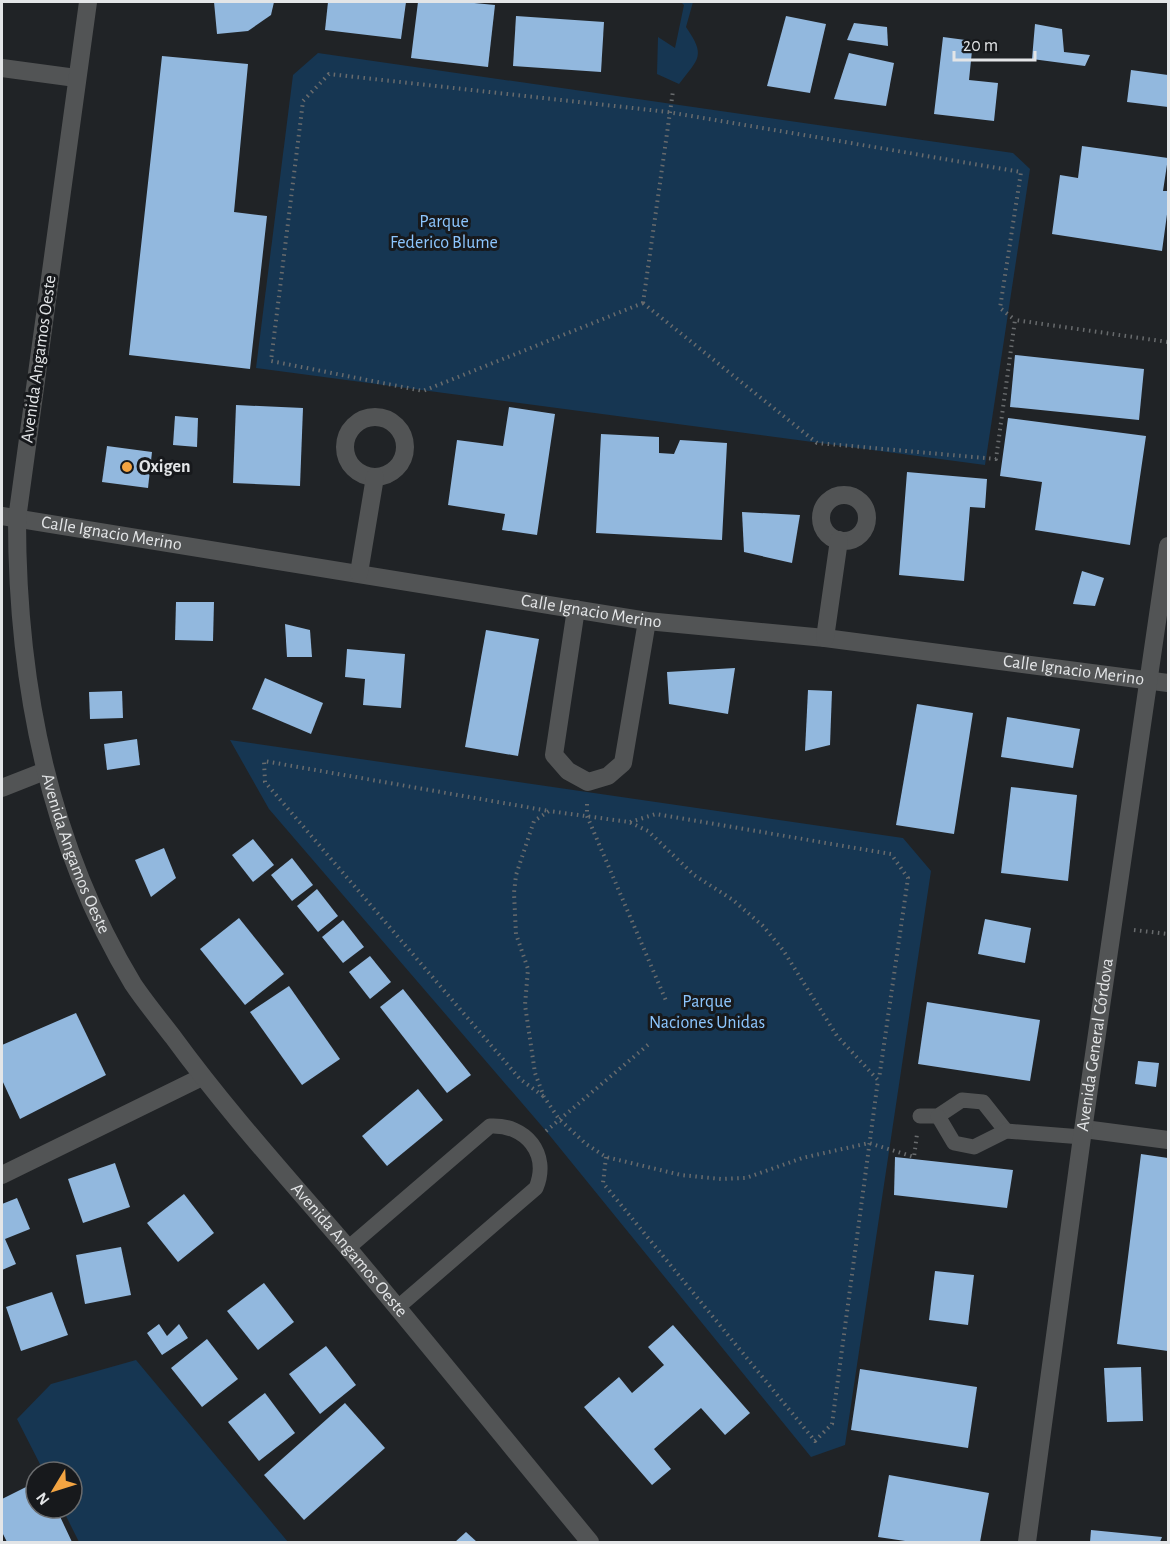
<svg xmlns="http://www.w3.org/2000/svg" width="1170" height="1544" viewBox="0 0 1170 1544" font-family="'Alegreya Sans',sans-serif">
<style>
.green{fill:#163652}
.building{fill:#92b8de}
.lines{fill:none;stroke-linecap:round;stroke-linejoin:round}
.path{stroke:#686b6d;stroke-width:4;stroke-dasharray:1.5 4.5;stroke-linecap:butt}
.service{stroke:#525455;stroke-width:15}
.minor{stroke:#525455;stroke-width:18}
.tertiary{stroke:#525455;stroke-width:18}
.poi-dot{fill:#f3a442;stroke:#17191c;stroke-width:2}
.labels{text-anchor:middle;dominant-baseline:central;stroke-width:6;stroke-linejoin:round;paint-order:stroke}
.park-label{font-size:18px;fill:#8dc6fe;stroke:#17191c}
.street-label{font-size:18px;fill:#e3e5e7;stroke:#17191c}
.poi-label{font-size:18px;font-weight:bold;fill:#e3e5e7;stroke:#17191c;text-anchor:start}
</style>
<rect width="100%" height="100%" fill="#202326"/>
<g class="green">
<path d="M 681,2 L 693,2 L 686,27 C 706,56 699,58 679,84 L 657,74 L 658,37 L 675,48 L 684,5 Z"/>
<path d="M 318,53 L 1013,153 L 1030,169 L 985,465 L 256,368 L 293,75 Z"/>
<path d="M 230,740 L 903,838 L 931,871 L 845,1445 L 811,1457 L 546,1131 L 269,809 Z"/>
<path d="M 136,1360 L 288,1542 L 79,1542 L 62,1508 L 72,1508 L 72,1472 L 44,1472 L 17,1419 L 51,1384 Z"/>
</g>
<g class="building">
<path d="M 214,2 L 274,2 L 271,15 L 248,31 L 217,34 Z"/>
<path d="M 328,2 L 406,2 L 401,39 L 325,30 Z"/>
<path d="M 418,2 L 464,2 L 495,5 L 488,67 L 411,58 Z"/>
<path d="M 516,16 L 604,22 L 601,72 L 513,66 Z"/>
<path d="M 786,16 L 826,24 L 810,93 L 767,86 Z"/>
<path d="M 854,23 L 887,27 L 888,46 L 847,40 Z"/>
<path d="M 1035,24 L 1062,29 L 1064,52 L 1090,55 L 1085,66 L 1032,59 Z"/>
<path d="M 943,37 L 973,41 L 969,80 L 998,83 L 994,121 L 934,114 Z"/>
<path d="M 849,53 L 894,63 L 886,106 L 834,99 Z"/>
<path d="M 162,56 L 248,64 L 234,212 L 267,216 L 250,369 L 129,355 Z"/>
<path d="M 1131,70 L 1168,75 L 1168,107 L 1127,102 Z"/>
<path d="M 1082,146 L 1168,158 L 1163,191 L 1168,191 L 1168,207 L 1162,251 L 1052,234 L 1060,175 L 1078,178 Z"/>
<path d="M 1015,355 L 1144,369 L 1139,420 L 1010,407 Z"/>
<path d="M 236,405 L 303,408 L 300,486 L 233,483 Z"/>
<path d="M 509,407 L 555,414 L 537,535 L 502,530 L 505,514 L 448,505 L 457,440 L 503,446 Z"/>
<path d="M 175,416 L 198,418 L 197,447 L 173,445 Z"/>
<path d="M 1008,418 L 1146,436 L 1130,545 L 1035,530 L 1042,482 L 1000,476 Z"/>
<path d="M 601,434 L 659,437 L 659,453 L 674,454 L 680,440 L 727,443 L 722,540 L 596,533 Z"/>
<path d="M 107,446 L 152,452 L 148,488 L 102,482 Z"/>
<path d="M 907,472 L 987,479 L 985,508 L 970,507 L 964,581 L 899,575 Z"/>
<path d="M 742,512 L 800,515 L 792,563 L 744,552 Z"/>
<path d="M 1082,571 L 1104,578 L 1095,606 L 1073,604 Z"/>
<path d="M 176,602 L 214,602 L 213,641 L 175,640 Z"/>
<path d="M 285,624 L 310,630 L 312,657 L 287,657 Z"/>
<path d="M 486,630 L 539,639 L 518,756 L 465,747 Z"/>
<path d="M 347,649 L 405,654 L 401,708 L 363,705 L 365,679 L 345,677 Z"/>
<path d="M 735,668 L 728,714 L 669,704 L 667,672 Z"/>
<path d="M 265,678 L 323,703 L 311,734 L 252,709 Z"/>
<path d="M 808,690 L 832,691 L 830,745 L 805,751 Z"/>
<path d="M 122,691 L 123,718 L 90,719 L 89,692 Z"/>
<path d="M 917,704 L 973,713 L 954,834 L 896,825 Z"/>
<path d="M 1007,717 L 1080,729 L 1073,768 L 1001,757 Z"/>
<path d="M 137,739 L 140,765 L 107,770 L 104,744 Z"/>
<path d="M 1011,787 L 1077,795 L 1068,881 L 1001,873 Z"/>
<path d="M 253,839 L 274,865 L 253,882 L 232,855 Z"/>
<path d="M 164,848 L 176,878 L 151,897 L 135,860 Z"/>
<path d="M 292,858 L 313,885 L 292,901 L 271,875 Z"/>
<path d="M 317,889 L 338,916 L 318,932 L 297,906 Z"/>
<path d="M 239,918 L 284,974 L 245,1005 L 200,949 Z"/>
<path d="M 985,919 L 1031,928 L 1025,963 L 978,954 Z"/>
<path d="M 343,920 L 364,947 L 343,963 L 322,937 Z"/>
<path d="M 370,956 L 391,982 L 370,999 L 349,972 Z"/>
<path d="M 289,986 L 340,1059 L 302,1085 L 250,1012 Z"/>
<path d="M 403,989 L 471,1075 L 447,1093 L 380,1007 Z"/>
<path d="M 927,1002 L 1040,1020 L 1030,1081 L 918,1064 Z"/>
<path d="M 76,1013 L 106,1075 L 20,1119 L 2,1080 L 2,1045 Z"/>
<path d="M 1138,1061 L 1159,1063 L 1156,1087 L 1135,1084 Z"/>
<path d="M 418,1089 L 443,1120 L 387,1166 L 362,1136 Z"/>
<path d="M 1141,1154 L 1168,1158 L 1168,1351 L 1117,1344 Z"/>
<path d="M 895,1157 L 1013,1170 L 1007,1208 L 894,1195 Z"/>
<path d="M 115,1163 L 130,1207 L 83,1223 L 68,1179 Z"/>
<path d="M 184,1194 L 214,1233 L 178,1262 L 147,1223 Z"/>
<path d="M 17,1198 L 30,1229 L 5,1239 L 16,1264 L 2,1270 L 2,1204 Z"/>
<path d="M 121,1247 L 131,1295 L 85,1304 L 76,1255 Z"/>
<path d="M 935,1271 L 974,1275 L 968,1325 L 929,1320 Z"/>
<path d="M 264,1283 L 294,1322 L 258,1350 L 227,1311 Z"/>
<path d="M 52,1292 L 68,1335 L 21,1351 L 6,1307 Z"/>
<path d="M 159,1324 L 167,1336 L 179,1324 L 188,1338 L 162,1355 L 147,1333 Z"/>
<path d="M 673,1325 L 750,1413 L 725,1435 L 701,1408 L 654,1449 L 671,1469 L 652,1485 L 584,1407 L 619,1377 L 632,1393 L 664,1365 L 648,1347 Z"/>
<path d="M 207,1339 L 238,1379 L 202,1407 L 171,1368 Z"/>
<path d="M 326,1346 L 356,1385 L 320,1414 L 289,1374 Z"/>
<path d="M 1141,1367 L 1143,1421 L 1107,1422 L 1104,1368 Z"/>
<path d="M 860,1369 L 977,1387 L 968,1448 L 851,1430 Z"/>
<path d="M 265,1393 L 295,1433 L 259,1461 L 228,1422 Z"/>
<path d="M 345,1403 L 385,1448 L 304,1520 L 264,1475 Z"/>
<path d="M 889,1475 L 989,1493 L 980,1542 L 912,1542 L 878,1537 Z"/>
<path d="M 36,1482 L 36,1508 L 56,1508 L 72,1542 L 7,1542 L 2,1532 L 2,1499 Z"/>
<path d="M 1091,1530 L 1162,1537 L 1160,1542 L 1090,1542 Z"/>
<path d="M 466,1532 L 477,1542 L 455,1542 Z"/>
</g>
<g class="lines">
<g class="path">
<path d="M 643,303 L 423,391 L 271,361 L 303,101 L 329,74 L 668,112 L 1021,172 L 1000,308 L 1015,320"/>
<path d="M 643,303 L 817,443 L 996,459 L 1015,320 L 1168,342"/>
<path d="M 643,303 L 673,91"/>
<path d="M 587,804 L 587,816 L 667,1003"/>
<path d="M 630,822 L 656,814 L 891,854 L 908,878 L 879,1079"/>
<path d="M 1134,930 L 1168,934"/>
<path d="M 543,1096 L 520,1079 L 265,782 L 264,761 L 549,811"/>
<path d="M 546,1131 L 649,1044"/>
<path d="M 606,1157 L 603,1183 L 815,1441 L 832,1424 L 878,1080 L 837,1036 L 783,950 L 763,926 L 733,900 L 694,875 L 648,831 L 629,822 L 549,811 L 534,821 L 516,875 L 514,893 L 516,934 L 528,969 L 525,1005 L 535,1073 L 544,1097 L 559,1119 L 586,1144 L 606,1157 L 681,1175 L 721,1179 L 746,1178 L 802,1158 L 869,1143 L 914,1157 L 917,1134"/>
</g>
<g class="service">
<path d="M 920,1116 L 938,1116 L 962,1100 L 983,1102 L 1006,1131"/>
<path d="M 938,1116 L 954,1143 L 974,1147 L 1006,1131 L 1082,1137"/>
<path d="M 348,1248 L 490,1126 C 526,1124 550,1154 536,1188 L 397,1308"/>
</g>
<g class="minor">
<path d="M 2,68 L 76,78"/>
<circle cx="375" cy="447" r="30"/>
<circle cx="844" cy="518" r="23"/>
<path id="s1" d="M 2,516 L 647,621 L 825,638 L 1168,683"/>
<path d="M 359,573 L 375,477"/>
<path d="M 576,609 L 554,755 L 568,771 L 588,782 L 608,776 L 623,763 L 647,621"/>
<path d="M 825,638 L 839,540"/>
<path d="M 2,788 L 45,771"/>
<path d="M 1084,1129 L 1168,1140"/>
<path d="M 2,1175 L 202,1077"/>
</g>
<g class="tertiary">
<path id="s2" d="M 88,2 L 17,519 C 17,681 48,843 133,984 C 145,1002 160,1020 173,1037 C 227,1111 288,1178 347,1247 C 429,1345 509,1444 590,1542"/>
<path id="s3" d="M 1027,1542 L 1082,1137 L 1168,546"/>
</g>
</g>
<circle class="poi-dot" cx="127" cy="467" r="6"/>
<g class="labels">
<g class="park-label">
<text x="444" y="222">Parque<tspan x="444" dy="21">Federico Blume</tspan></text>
<text x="707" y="1002">Parque<tspan x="707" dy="21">Naciones Unidas</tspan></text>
</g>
<g class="street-label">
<text transform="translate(39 359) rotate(-82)">Avenida Angamos Oeste</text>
<text stroke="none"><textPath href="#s1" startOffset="111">Calle Ignacio Merino</textPath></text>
<text stroke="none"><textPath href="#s1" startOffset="597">Calle Ignacio Merino</textPath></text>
<text stroke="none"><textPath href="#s1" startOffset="1083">Calle Ignacio Merino</textPath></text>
<text stroke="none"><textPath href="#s2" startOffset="864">Avenida Angamos Oeste</textPath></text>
<text stroke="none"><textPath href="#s3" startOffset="502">Avenida General Córdova</textPath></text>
<text stroke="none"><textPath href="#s2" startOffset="1350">Avenida Angamos Oeste</textPath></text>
</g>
<g class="poi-label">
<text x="139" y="467">Oxigen</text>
</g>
</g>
<rect width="1170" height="1544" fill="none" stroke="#e3e5e7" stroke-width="6"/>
<g transform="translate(54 1490) rotate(232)"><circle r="28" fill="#17191c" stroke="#696b6d" stroke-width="1.5"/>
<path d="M0-4.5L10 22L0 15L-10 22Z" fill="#f3a442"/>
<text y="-9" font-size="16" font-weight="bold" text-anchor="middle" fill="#e3e5e7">N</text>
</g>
<path d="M954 51v9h81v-9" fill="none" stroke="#e3e5e7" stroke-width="3"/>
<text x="963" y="51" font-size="18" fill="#e3e5e7" stroke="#17191c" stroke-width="4.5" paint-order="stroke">20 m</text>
</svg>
